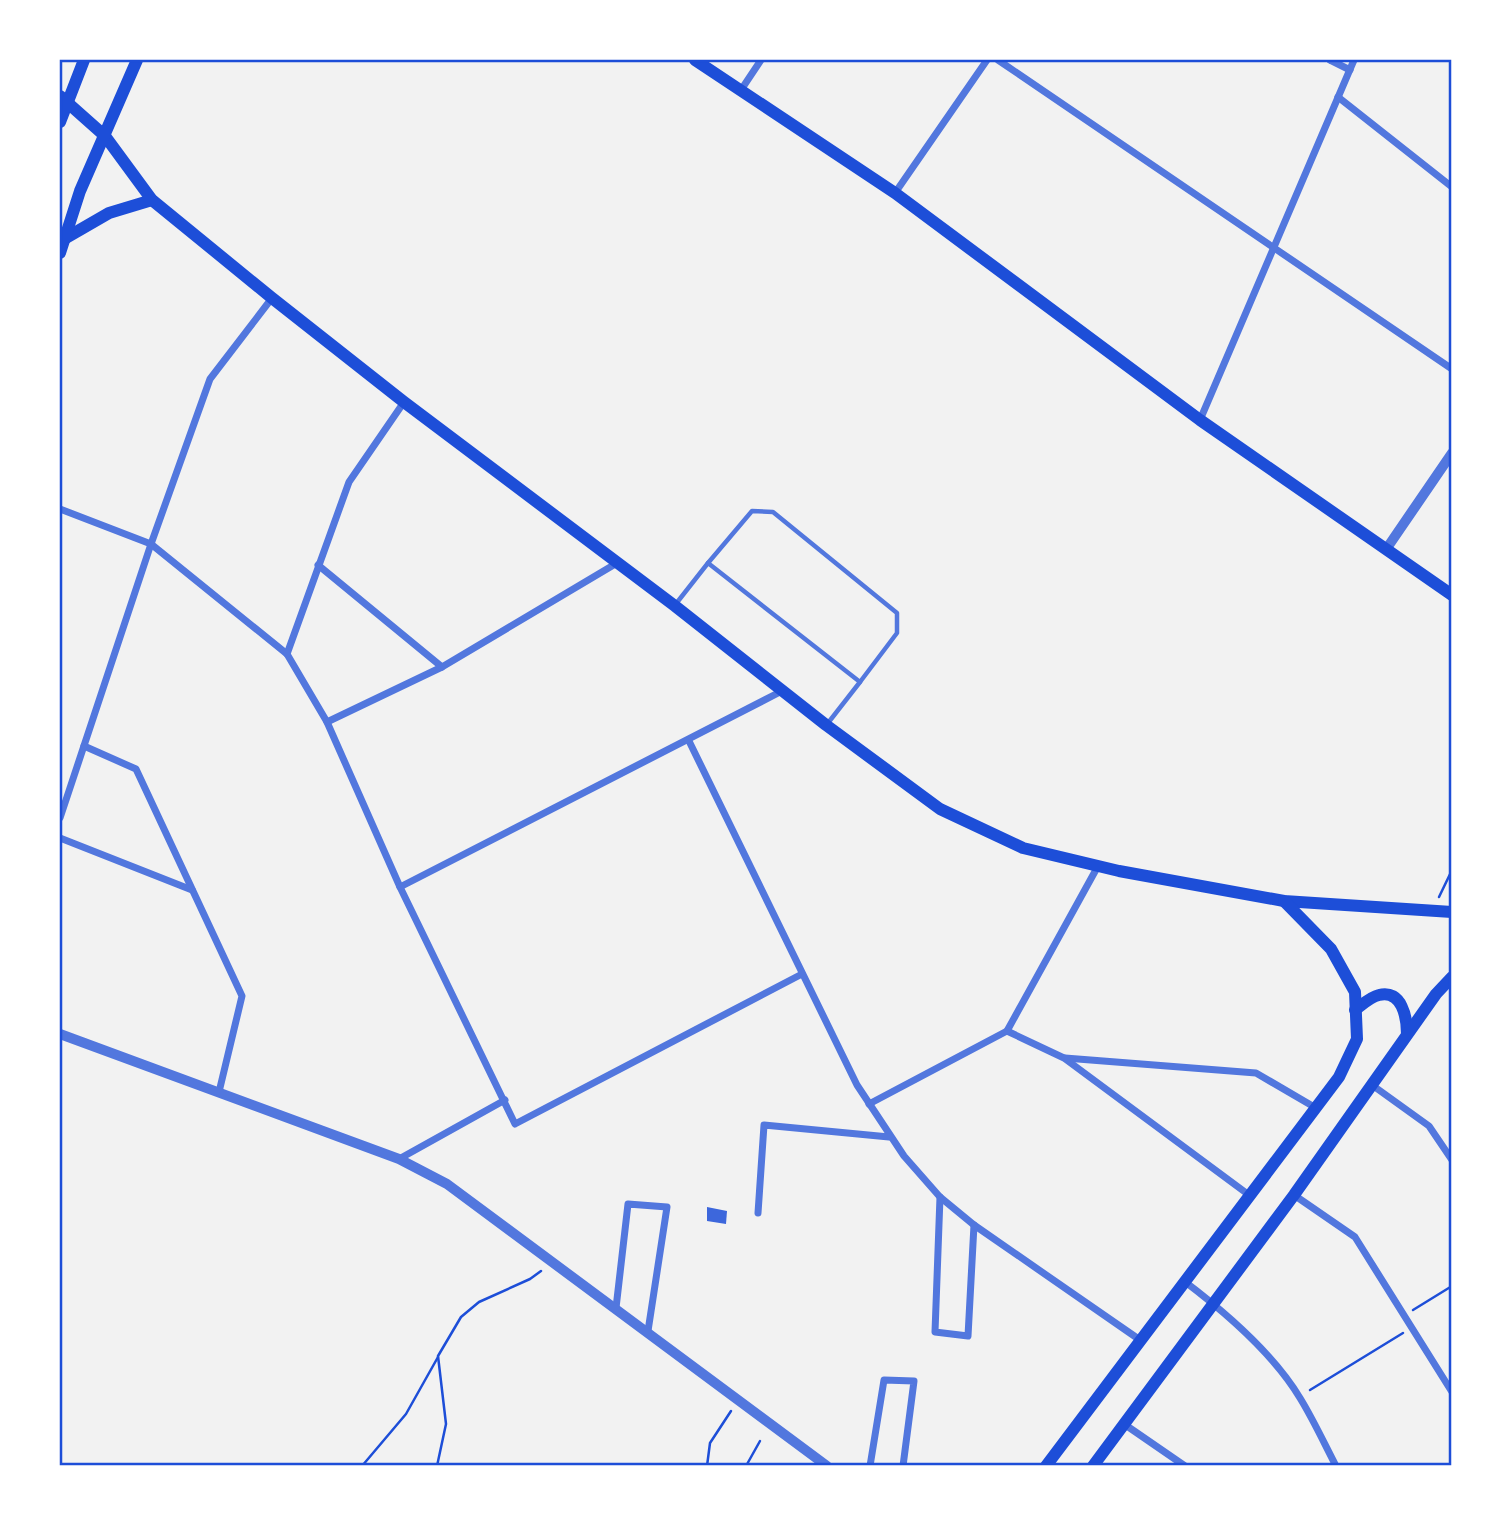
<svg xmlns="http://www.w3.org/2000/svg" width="1511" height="1525" viewBox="0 0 1511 1525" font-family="Mulish,sans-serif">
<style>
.building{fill:#3d67dc}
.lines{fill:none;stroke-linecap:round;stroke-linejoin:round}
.path{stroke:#1d4ed8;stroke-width:2.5}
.service{stroke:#5277de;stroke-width:4.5}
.minor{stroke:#5277de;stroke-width:7}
.tertiary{stroke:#5277de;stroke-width:10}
.secondary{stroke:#1d4ed8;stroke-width:12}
.primary{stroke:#1d4ed8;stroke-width:12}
.neatline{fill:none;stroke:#1d4ed8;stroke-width:2.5}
</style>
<rect width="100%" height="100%" fill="#f2f2f2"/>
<path class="building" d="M 707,1207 L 727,1211 L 726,1224 L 707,1221 Z"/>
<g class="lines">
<g class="path">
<path d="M 1439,897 L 1452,870"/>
<path d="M 1413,1310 L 1452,1286"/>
<path d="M 1310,1390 L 1403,1333"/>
<path d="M 362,1466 L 406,1414 L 438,1357"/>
<path d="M 437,1466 L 446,1424 L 438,1356 L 461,1317 L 479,1302 L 530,1279 L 541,1271"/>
<path d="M 707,1466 L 710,1443 L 731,1411"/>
<path d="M 746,1466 L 760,1441"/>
</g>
<g class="service">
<path d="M 708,563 L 752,511 L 773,512 L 897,613 L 897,633 L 860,682"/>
<path d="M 675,605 L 708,563 L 860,682 L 828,723"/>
</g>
<g class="minor">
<path d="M 998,60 L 1452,369"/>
<path d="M 1330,60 L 1350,70"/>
<path d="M 741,90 L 761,60"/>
<path d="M 1338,97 L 1452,187"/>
<path d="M 895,193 L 987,60"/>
<path d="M 1200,420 L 1354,60"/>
<path d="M 60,509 L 151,544 L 287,654 L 327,722 L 400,887 L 515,1124 L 802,974"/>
<path d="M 318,565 L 442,667"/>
<path d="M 287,654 L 349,482 L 404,402"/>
<path d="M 327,722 L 442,667 L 617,563"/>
<path d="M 689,741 L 857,1085 L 904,1156 L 940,1197 L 974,1225 L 1140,1340"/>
<path d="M 84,746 L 136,769 L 242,996 L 219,1092"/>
<path d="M 60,818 L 151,544 L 210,379 L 272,298"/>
<path d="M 60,838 L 192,890"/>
<path d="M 400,887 L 782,691"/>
<path d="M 1007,1031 L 1064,1058 L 1249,1195"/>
<path d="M 1065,1058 L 1256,1073 L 1316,1108"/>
<path d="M 1372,1085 L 1429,1126 L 1452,1160"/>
<path d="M 869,1104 L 1007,1031 L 1098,866"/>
<path d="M 399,1159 L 505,1100"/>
<path d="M 1294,1195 L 1355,1237 L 1452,1392"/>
<path d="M 940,1197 L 935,1332 L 968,1336 L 974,1225"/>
<path d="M 758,1213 L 764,1125 L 889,1137"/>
<path d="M 1184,1281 C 1225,1312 1273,1353 1300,1398 C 1313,1419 1324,1443 1336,1466"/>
<path d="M 616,1308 L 628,1204 L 667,1207 L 648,1331"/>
<path d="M 1124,1424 L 1185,1466"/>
<path d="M 870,1466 L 884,1380 L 914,1381 L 903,1466"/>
</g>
<g class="tertiary">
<path d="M 1387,548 L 1452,453"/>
<path d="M 60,1034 L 399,1159 L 447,1184 L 827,1466"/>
</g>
<g class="secondary">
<path d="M 695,60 L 895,193 L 1200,420 L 1452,595"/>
<path d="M 60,96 L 105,136 L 152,200 L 272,298 L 404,402 L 675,606 L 826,725 L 940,809 L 1023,848 L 1119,871 L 1284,901 L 1452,912"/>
<path d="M 1355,1010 C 1362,1005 1370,997 1379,995 C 1402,989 1407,1018 1407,1034"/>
<path d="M 1046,1466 L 1339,1077 L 1357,1039 L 1355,992 L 1331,949 L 1284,901"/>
<path d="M 1093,1466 L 1294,1195 L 1436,994 L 1452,977"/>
</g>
<g class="primary">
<path d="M 60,122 L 84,60"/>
<path d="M 64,239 L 109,213 L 152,200"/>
<path d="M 60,253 L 80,191 L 137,60"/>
</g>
</g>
<rect width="1511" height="1525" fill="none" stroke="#ffffff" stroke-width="122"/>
<rect x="61" y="61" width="1389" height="1403" class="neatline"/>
</svg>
